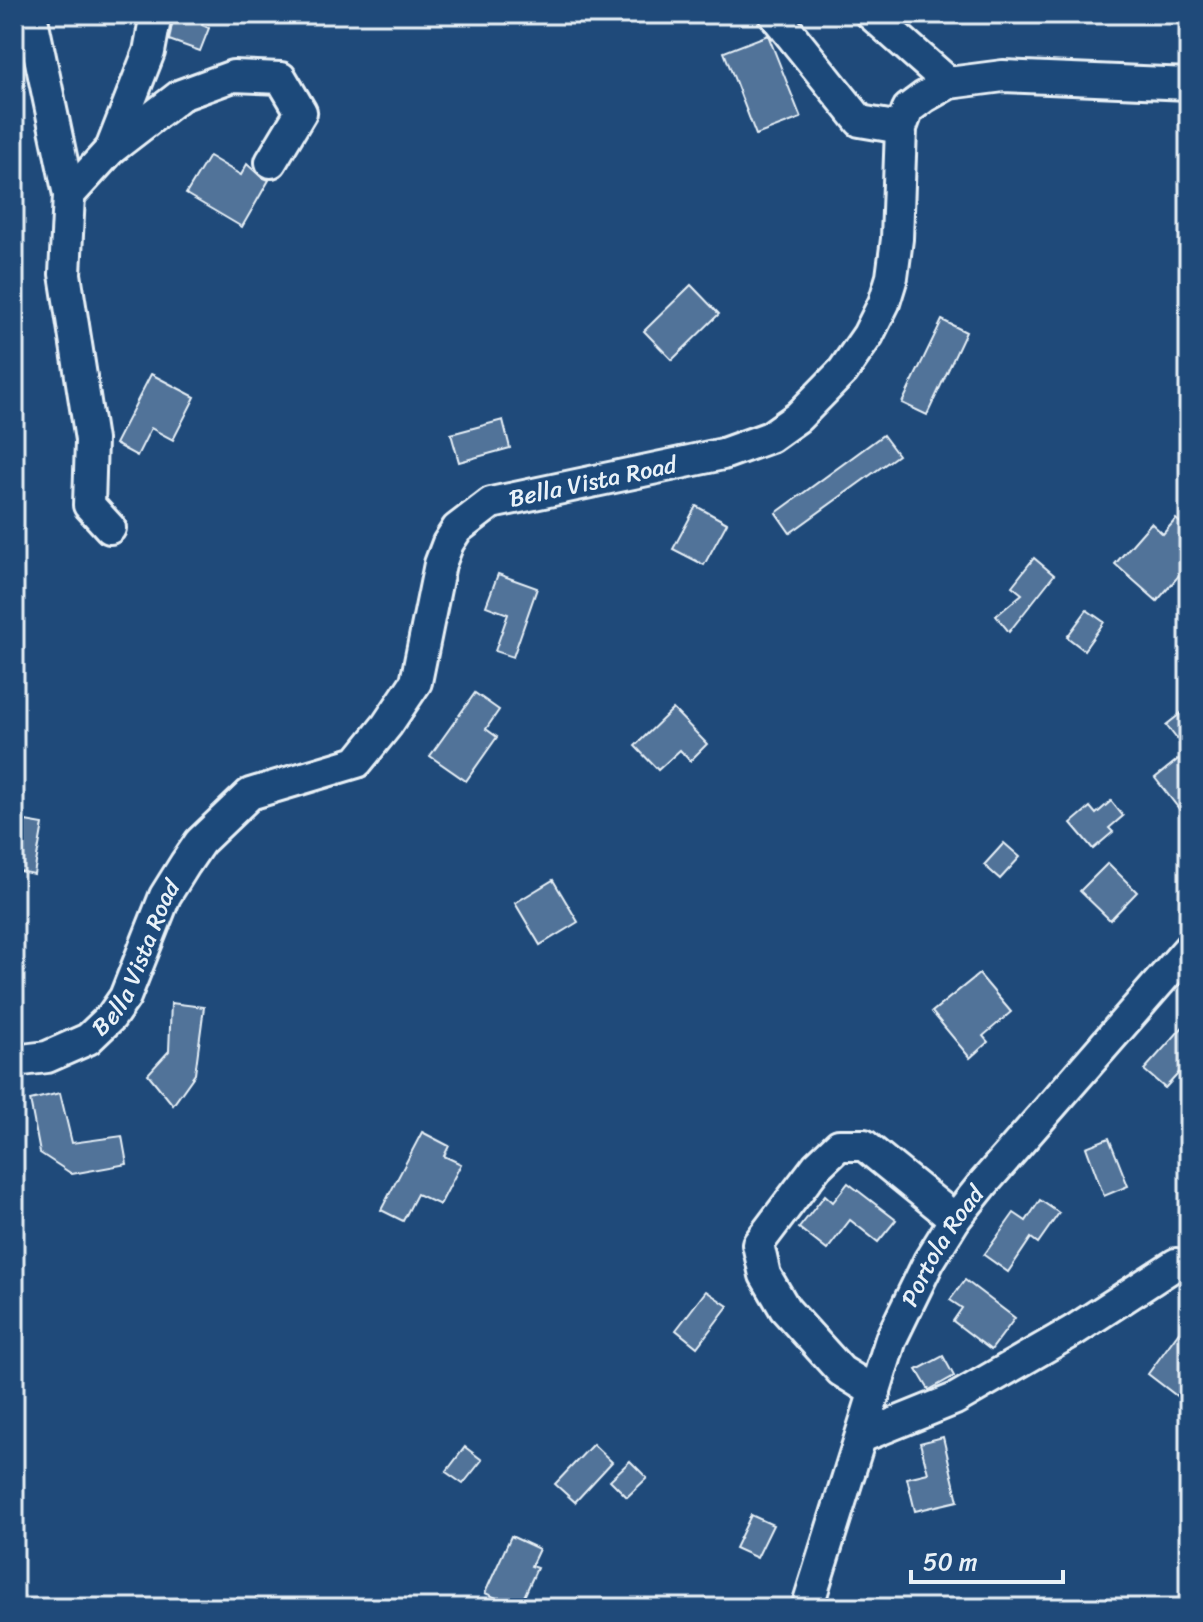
<svg xmlns="http://www.w3.org/2000/svg" width="1203" height="1622" viewBox="0 0 1203 1622" font-family="Sriracha,sans-serif">
<style>
.building{fill:#517399;stroke:#e8f1f8;stroke-width:2}
.lines{fill:none;stroke-linecap:round;stroke-linejoin:round}
.minor-casing{stroke:#e8f1f8;stroke-width:36}
.minor{stroke:#1f4a7a;stroke-width:30}
.labels{text-anchor:middle;dominant-baseline:central;stroke-width:8;stroke-linejoin:round;paint-order:stroke}
.street-label{font-size:24px;fill:#e8f1f8;stroke:#1f4a7a}
</style>
<rect width="100%" height="100%" fill="#1f4a7a"/>
<filter id="ink" filterUnits="userSpaceOnUse"><feTurbulence type="fractalNoise" baseFrequency=".0125" numOctaves="2"/><feDisplacementMap in="SourceGraphic" scale="16" xChannelSelector="R" yChannelSelector="G"/><feConvolveMatrix kernelMatrix="1 2 1 2 8 2 1 2 1" color-interpolation-filters="sRGB"/></filter>
<g filter="url(#ink)">
<g class="building">
<path d="M 174,14 L 206,14 L 202,25 L 209,28 L 200,51 L 169,40 Z"/>
<path d="M 768,35 L 801,118 L 756,135 L 724,52 Z"/>
<path d="M 209,156 L 241,175 L 247,164 L 261,177 L 269,180 L 242,227 L 186,194 Z"/>
<path d="M 691,285 L 719,314 L 672,360 L 644,331 Z"/>
<path d="M 942,320 L 966,332 L 927,415 L 902,403 Z"/>
<path d="M 151,374 L 195,397 L 173,440 L 151,428 L 137,456 L 115,444 Z"/>
<path d="M 503,420 L 510,448 L 459,462 L 451,434 Z"/>
<path d="M 883,435 L 898,455 L 790,533 L 776,513 Z"/>
<path d="M 696,506 L 727,523 L 704,565 L 673,549 Z"/>
<path d="M 1176,519 L 1189,530 L 1189,564 L 1157,601 L 1115,564 L 1151,523 L 1163,534 Z"/>
<path d="M 1034,558 L 1054,575 L 1009,632 L 996,616 L 1022,594 L 1012,586 Z"/>
<path d="M 498,574 L 537,588 L 513,657 L 495,651 L 508,614 L 486,606 Z"/>
<path d="M 1087,610 L 1104,622 L 1084,650 L 1067,637 Z"/>
<path d="M 475,693 L 499,710 L 486,729 L 497,737 L 466,781 L 430,756 Z"/>
<path d="M 1189,707 L 1189,803 L 1180,810 L 1155,778 L 1187,752 L 1166,725 Z"/>
<path d="M 673,709 L 707,744 L 690,761 L 680,750 L 658,770 L 635,746 Z"/>
<path d="M 1111,801 L 1123,816 L 1109,828 L 1113,832 L 1093,849 L 1071,823 L 1090,807 L 1096,814 Z"/>
<path d="M 14,819 L 43,824 L 34,874 L 14,870 Z"/>
<path d="M 1004,843 L 1020,857 L 1000,879 L 984,865 Z"/>
<path d="M 1108,863 L 1137,892 L 1110,920 L 1080,891 Z"/>
<path d="M 553,880 L 578,922 L 540,945 L 515,903 Z"/>
<path d="M 979,974 L 1011,1012 L 983,1036 L 988,1042 L 970,1058 L 932,1012 Z"/>
<path d="M 171,1003 L 204,1007 L 195,1074 L 173,1105 L 148,1074 L 169,1051 Z"/>
<path d="M 1189,1020 L 1189,1062 L 1165,1088 L 1144,1070 Z"/>
<path d="M 60,1093 L 72,1143 L 122,1136 L 127,1164 L 72,1174 L 40,1153 L 30,1100 Z"/>
<path d="M 422,1132 L 449,1146 L 444,1156 L 461,1164 L 440,1205 L 417,1194 L 403,1221 L 381,1210 Z"/>
<path d="M 1109,1138 L 1128,1186 L 1104,1196 L 1086,1147 Z"/>
<path d="M 848,1183 L 896,1220 L 878,1242 L 850,1220 L 827,1250 L 799,1228 L 825,1195 L 833,1202 Z"/>
<path d="M 1040,1200 L 1059,1213 L 1038,1243 L 1031,1238 L 1008,1272 L 984,1255 L 1014,1213 L 1026,1221 Z"/>
<path d="M 965,1280 L 1015,1318 L 991,1350 L 953,1321 L 962,1308 L 950,1300 Z"/>
<path d="M 706,1291 L 728,1306 L 697,1347 L 676,1330 Z"/>
<path d="M 1189,1318 L 1189,1382 L 1178,1397 L 1148,1374 Z"/>
<path d="M 943,1356 L 954,1376 L 929,1390 L 917,1370 Z"/>
<path d="M 943,1437 L 958,1501 L 915,1511 L 907,1478 L 928,1473 L 920,1443 Z"/>
<path d="M 593,1444 L 612,1462 L 575,1502 L 555,1484 Z"/>
<path d="M 465,1447 L 482,1460 L 463,1484 L 446,1472 Z"/>
<path d="M 630,1461 L 647,1478 L 627,1497 L 610,1480 Z"/>
<path d="M 751,1515 L 773,1525 L 757,1558 L 735,1548 Z"/>
<path d="M 511,1536 L 539,1549 L 531,1566 L 537,1568 L 519,1608 L 485,1593 Z"/>
</g>
<g class="lines">
<defs>
<g id="minor">
<path d="M 31,14 L 69,195 L 65,274 L 91,440 L 89,505 L 110,528"/>
<path d="M 774,14 L 860,121 L 901,128"/>
<path d="M 871,14 L 949,83"/>
<path d="M 111,149 L 181,95 L 233,76 L 281,78 L 301,112 L 271,162"/>
<path d="M 69,195 L 111,149 L 149,52 L 156,14"/>
<path id="s1" d="M 14,1061 L 47,1057 L 88,1039 L 111,1017 L 125,997 L 165,896 L 185,864 L 200,842 L 250,794 L 357,762 L 387,725 L 416,682 L 440,564 L 448,543 L 457,529 L 491,503 L 723,454 L 770,437 L 798,417 L 843,371 L 868,335 L 884,303 L 892,277 L 897,239 L 901,128 L 908,109 L 924,97 L 949,83 L 1003,76 L 1189,84"/>
<path d="M 875,1392 L 841,1371 L 785,1309 L 765,1275 L 758,1244 L 817,1166 L 839,1145 L 864,1145 L 955,1219"/>
<path d="M 861,1437 L 955,1399 L 1073,1331 L 1176,1264 L 1189,1266"/>
<path id="s2" d="M 807,1608 L 891,1339 L 929,1261 L 955,1219 L 983,1184 L 1189,948"/>
</g>
</defs>
<use href="#minor" class="minor-casing"/>
<use href="#minor" class="minor"/>
</g>
</g>
<g class="labels">
<g class="street-label">
<text stroke="none"><textPath href="#s1" startOffset="894">Bella Vista Road</textPath></text>
<text stroke="none"><textPath href="#s1" startOffset="174">Bella Vista Road</textPath></text>
<text stroke="none"><textPath href="#s2" startOffset="388">Portola Road</textPath></text>
</g>
</g>
<rect width="1203" height="1622" fill="none" stroke="#1f4a7a" stroke-width="48"/>
<rect x="24" y="24" width="1155" height="1574" fill="none" stroke="#e8f1f8" stroke-width="3" filter="url(#ink)"/>
<path d="M911 1570v12h152v-12" fill="none" stroke="#e8f1f8" stroke-width="4"/>
<text x="923" y="1570" font-size="24" fill="#e8f1f8" stroke="#1f4a7a" stroke-width="6" paint-order="stroke">50 m</text>
</svg>
